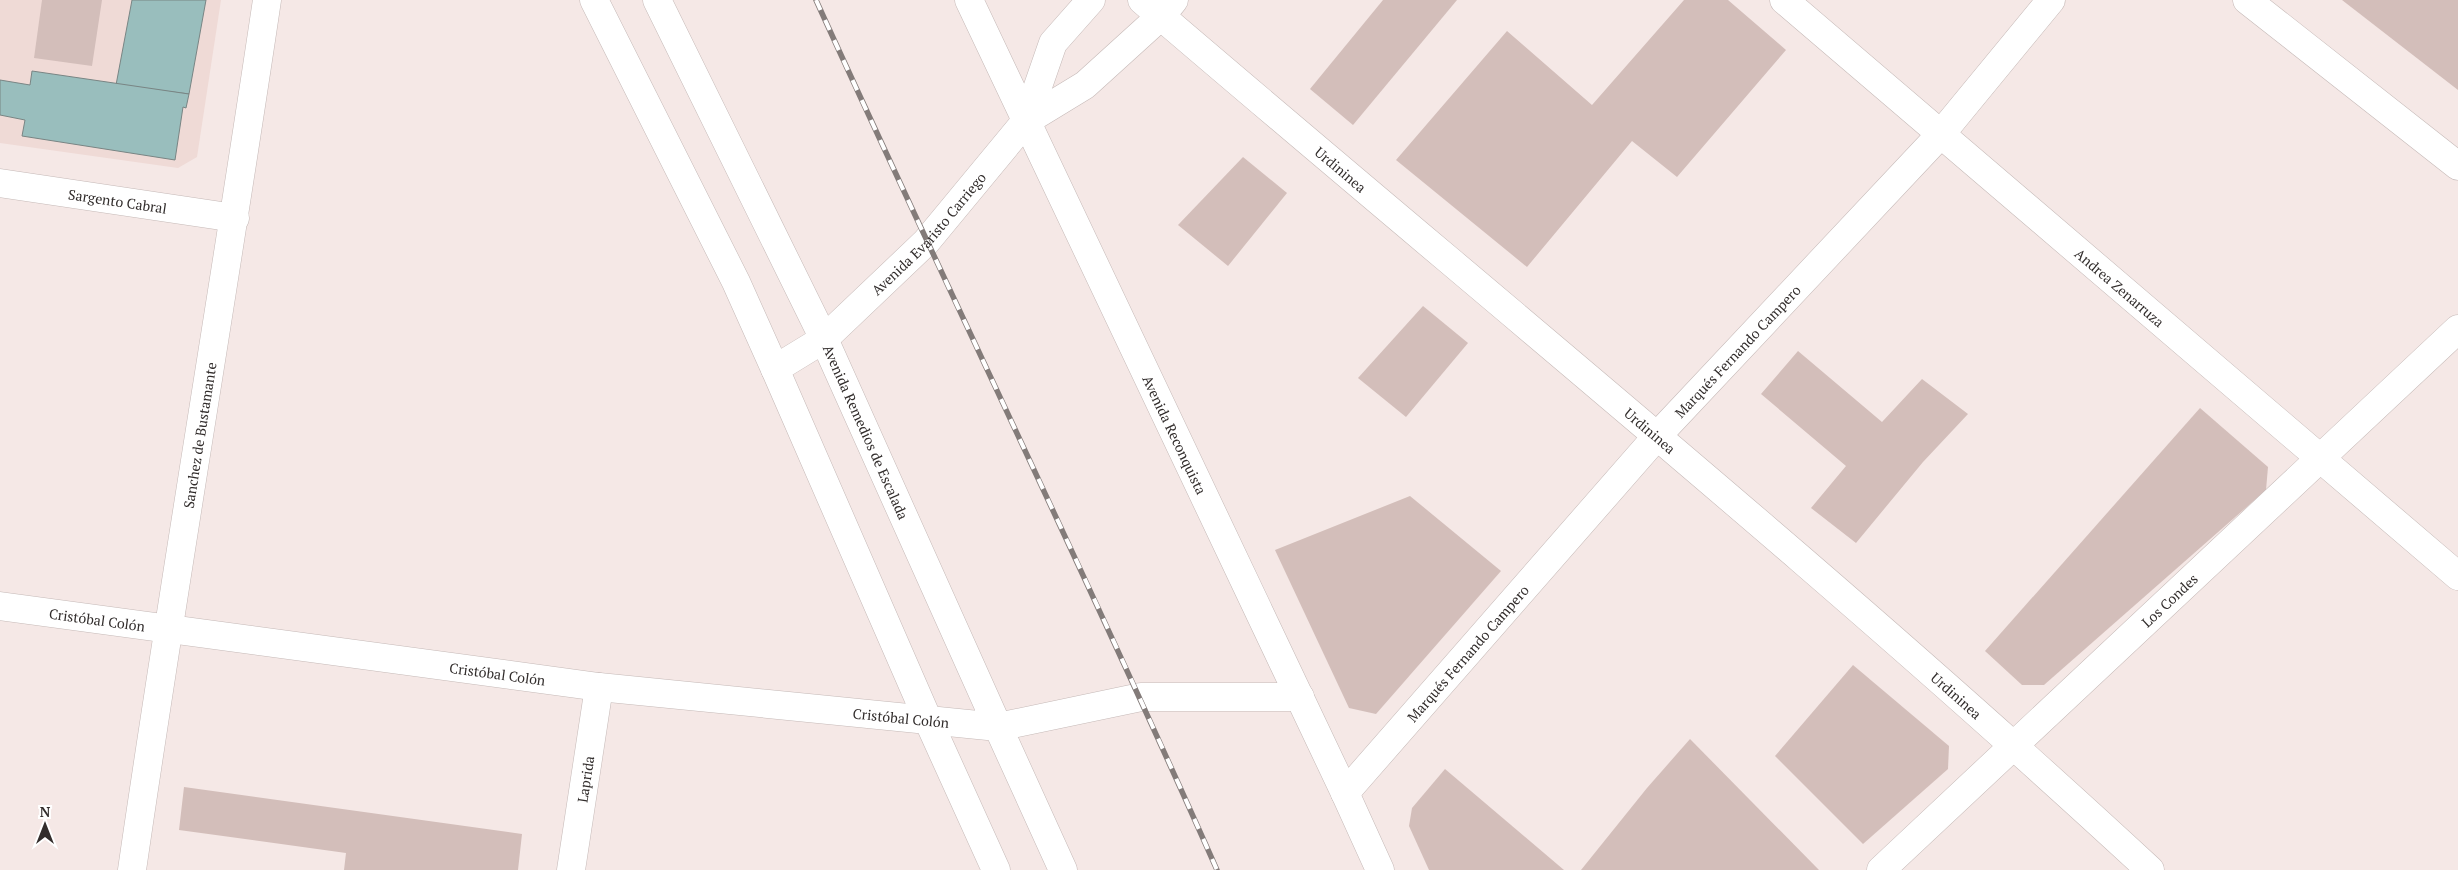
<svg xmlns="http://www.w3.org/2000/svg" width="2458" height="870" viewBox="0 0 2458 870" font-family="'PT Serif',serif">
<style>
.built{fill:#efdad6}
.green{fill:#d3beba}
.building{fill:#99bebd;stroke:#798584}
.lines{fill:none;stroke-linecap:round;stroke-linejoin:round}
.street-casing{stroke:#c5b9b7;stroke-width:29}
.secondary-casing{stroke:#c5b9b7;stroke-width:29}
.street{stroke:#fff;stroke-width:28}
.secondary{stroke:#fff;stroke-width:28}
.rail-casing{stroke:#837b79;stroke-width:5.5}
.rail{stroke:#fff;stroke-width:4;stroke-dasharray:11;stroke-linecap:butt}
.labels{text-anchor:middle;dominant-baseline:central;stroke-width:5;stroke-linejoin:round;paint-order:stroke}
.street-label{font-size:14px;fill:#322d2c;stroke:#fff}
</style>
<rect width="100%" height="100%" fill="#f5e8e6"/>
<path class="built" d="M 0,0 L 221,0 L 197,157 L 178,168 L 0,143 Z"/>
<g class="green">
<path d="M 42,0 L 102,0 L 92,66 L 34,58 Z"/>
<path d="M 1383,0 L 1457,0 L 1353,125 L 1310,89 Z"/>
<path d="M 1684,0 L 1728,0 L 1786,50 L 1677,177 L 1632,141 L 1527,267 L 1396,160 L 1507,31 L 1592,105 Z"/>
<path d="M 2342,0 L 2458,0 L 2458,90 Z"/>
<path d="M 1243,157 L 1287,193 L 1228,266 L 1178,225 Z"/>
<path d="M 1423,306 L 1468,343 L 1406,417 L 1358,378 Z"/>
<path d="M 1798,351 L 1882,422 L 1922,379 L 1968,414 L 1923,462 L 1856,543 L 1811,508 L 1846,466 L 1761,394 Z"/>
<path d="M 2200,408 L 2268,467 L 2266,490 L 2044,685 L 2022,685 L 1985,651 Z"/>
<path d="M 1410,496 L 1501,571 L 1376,714 L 1349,708 L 1275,550 Z"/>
<path d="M 1853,665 L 1949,746 L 1948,769 L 1863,844 L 1775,756 Z"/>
<path d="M 1690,739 L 1819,870 L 1581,870 L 1647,788 Z"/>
<path d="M 1445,769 L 1564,870 L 1429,870 L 1409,826 L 1412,808 Z"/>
<path d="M 184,787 L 522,834 L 518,870 L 344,870 L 346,853 L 179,830 Z"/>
</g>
<g class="building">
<path d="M 132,0 L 206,0 L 189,94 L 116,85 Z"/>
<path d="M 32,71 L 189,94 L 186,108 L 183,107 L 175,160 L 22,136 L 25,120 L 0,115 L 0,80 L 30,85 Z"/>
</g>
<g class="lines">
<defs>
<g id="street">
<path d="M 594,0 L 736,282 L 775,369"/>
<path d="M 657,0 L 824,339"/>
<path id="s1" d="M 969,0 L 1345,793 L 1380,870"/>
<path id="s2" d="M 1142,0 C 1479,289 1824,568 2150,870"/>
<path id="s3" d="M 1784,0 L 2458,576"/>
<path d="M 2247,0 L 2458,166"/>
<path id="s4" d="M 0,183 L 235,218"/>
<path d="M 928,720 L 996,870"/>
<path id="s5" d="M 1345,793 L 1658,435 L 1940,135 L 2051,0"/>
<path id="s6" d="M 132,870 C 174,580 224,290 267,0"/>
<path id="s7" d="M 571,870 L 599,687"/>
<path d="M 1063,870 L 998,727 L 1141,697 L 1300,697"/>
<path id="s8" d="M 1881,870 L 2458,329"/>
</g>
<g id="secondary">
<path d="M 1026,121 L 1053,43 L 1091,0"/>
<path id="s9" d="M 0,606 L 599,687 L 998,727 L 824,339"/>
<path id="s10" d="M 928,720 L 775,369 L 824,339 L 926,242 L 1026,121 L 1085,85 L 1161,16 L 1174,0"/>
</g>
</defs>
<use href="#street" class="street-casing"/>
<use href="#secondary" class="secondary-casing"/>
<use href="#street" class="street"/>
<use href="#secondary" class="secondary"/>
<defs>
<path id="rail" d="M 816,0 C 948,291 1088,578 1217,870"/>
</defs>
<use href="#rail" class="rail-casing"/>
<use href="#rail" class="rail"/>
</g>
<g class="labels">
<g class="street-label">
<text stroke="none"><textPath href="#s2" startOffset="261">Urdininea</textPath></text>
<text stroke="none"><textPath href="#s4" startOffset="119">Sargento Cabral</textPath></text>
<text stroke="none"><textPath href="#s10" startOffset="589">Avenida Evaristo Carriego</textPath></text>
<text stroke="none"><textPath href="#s3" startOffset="442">Andrea Zenarruza</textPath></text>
<text stroke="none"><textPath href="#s5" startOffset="591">Marqués Fernando Campero</textPath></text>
<text stroke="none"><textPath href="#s2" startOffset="666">Urdininea</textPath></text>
<text transform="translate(866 432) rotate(66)">Avenida Remedios de Escalada</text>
<text stroke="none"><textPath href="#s6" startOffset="440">Sanchez de Bustamante</textPath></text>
<text stroke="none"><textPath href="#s1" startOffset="481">Avenida Reconquista</textPath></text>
<text stroke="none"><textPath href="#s8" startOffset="395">Los Condes</textPath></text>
<text stroke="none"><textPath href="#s9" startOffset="98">Cristóbal Colón</textPath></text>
<text stroke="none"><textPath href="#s5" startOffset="186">Marqués Fernando Campero</textPath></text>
<text stroke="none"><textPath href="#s9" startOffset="502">Cristóbal Colón</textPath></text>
<text stroke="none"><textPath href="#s2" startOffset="1071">Urdininea</textPath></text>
<text stroke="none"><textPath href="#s9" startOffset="908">Cristóbal Colón</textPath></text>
<text stroke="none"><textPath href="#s7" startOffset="92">Laprida</textPath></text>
</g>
</g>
<g transform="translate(45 825)" stroke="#ffffff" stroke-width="4" paint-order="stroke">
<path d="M0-4L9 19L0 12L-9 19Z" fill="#322d2c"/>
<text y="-8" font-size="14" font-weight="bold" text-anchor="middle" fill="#322d2c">N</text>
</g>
</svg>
